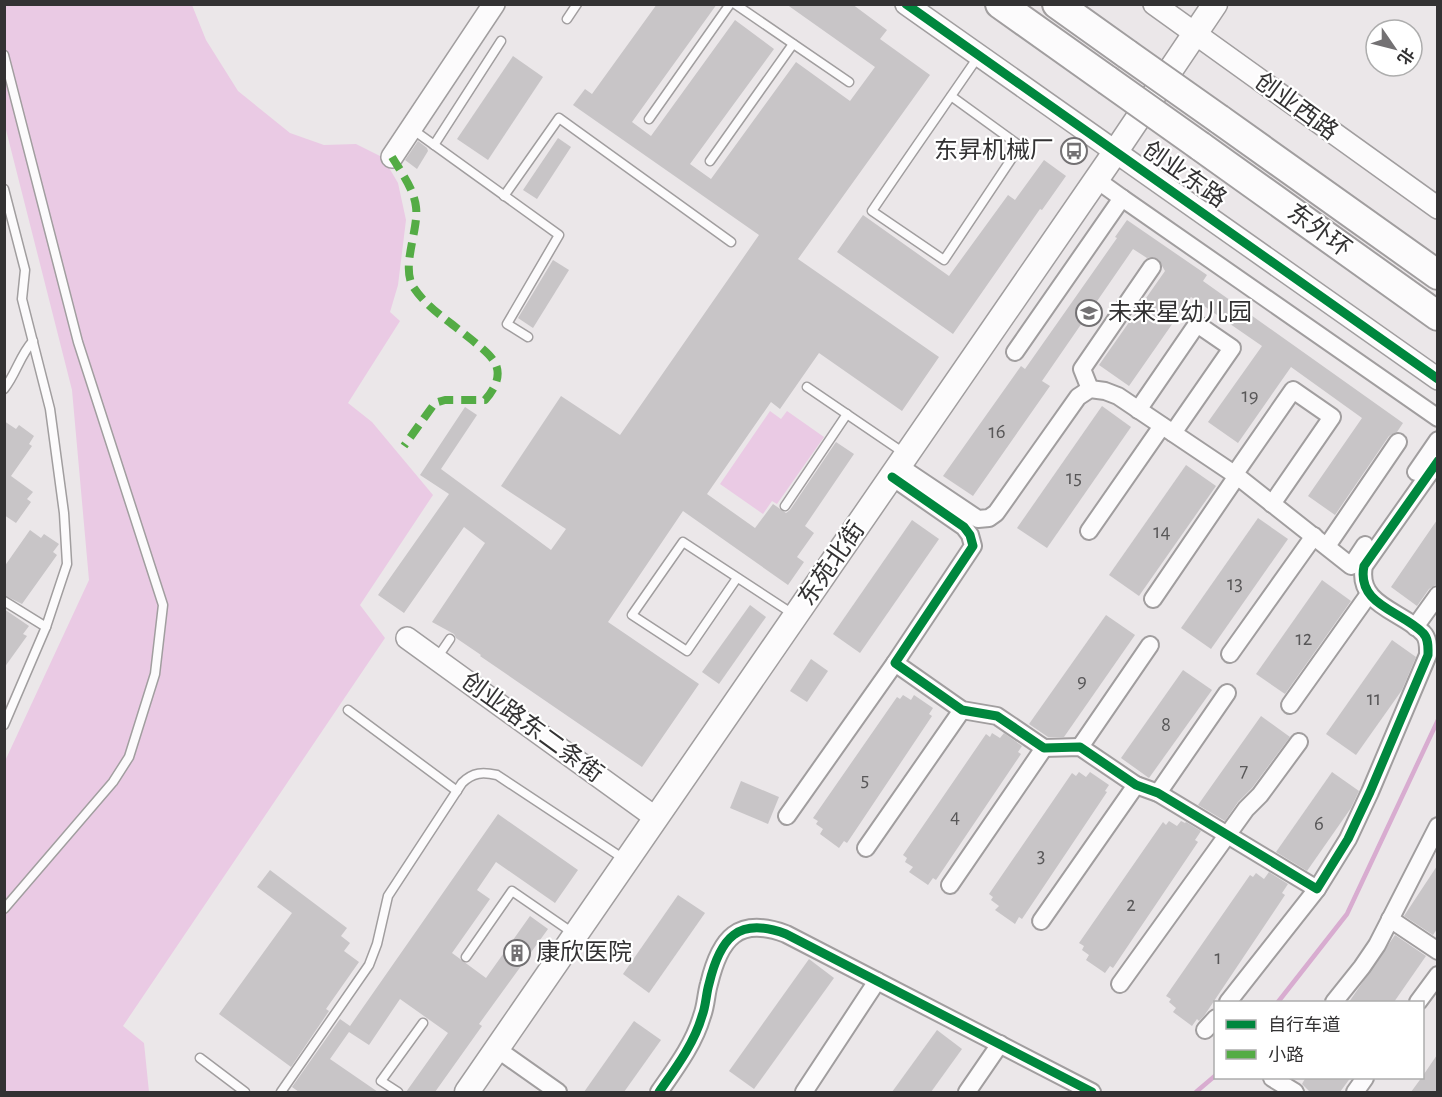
<svg xmlns="http://www.w3.org/2000/svg" width="1442" height="1097" viewBox="0 0 1442 1097" font-family="'Alegreya Sans','Noto Sans SC',sans-serif">
<style>
.green{fill:#eacae4}
.lines{fill:none;stroke-linecap:round;stroke-linejoin:round}
.stream{stroke:#d8acd0;stroke-width:4.5}
.building{fill:#c8c5c7}
.service-casing{stroke:#a19e9f;stroke-width:11}
.minor-casing{stroke:#a19e9f;stroke-width:20}
.tertiary-casing{stroke:#a19e9f;stroke-width:24}
.secondary-casing{stroke:#a19e9f;stroke-width:27}
.trunk-casing{stroke:#a19e9f;stroke-width:32}
.service{stroke:#fcfbfc;stroke-width:8}
.minor{stroke:#fcfbfc;stroke-width:16}
.tertiary{stroke:#fcfbfc;stroke-width:21}
.secondary{stroke:#fcfbfc;stroke-width:24}
.trunk{stroke:#fcfbfc;stroke-width:28}
.trunk-bridge-casing{stroke:#a19e9f;stroke-width:32;stroke-linecap:butt}
.trunk-bridge{stroke:#fcfbfc;stroke-width:28}
.quiet{stroke:#54ac45;stroke-width:8;stroke-dasharray:15 8;stroke-linecap:butt}
.cycleway-casing{stroke:#fff;stroke-width:13}
.cycleway{stroke:#00873e;stroke-width:9}
.labels{text-anchor:middle;dominant-baseline:central;stroke-width:4.5;stroke-linejoin:round;paint-order:stroke}
.number-label{font-size:21px;fill:#585758}
.street-label{font-size:24px;fill:#333233;stroke:#fff}
.poi-label{font-size:24px;fill:#333233;stroke:#fff;text-anchor:start}
</style>
<rect width="100%" height="100%" fill="#ebe7e9"/>
<g class="green">
<path d="M 5,5 L 192,5 L 206,40 L 238,91 L 290,133 L 324,145 L 356,144 L 380,156 L 388,166 L 398,183 L 406,220 L 398,285 L 390,312 L 400,321 L 348,403 L 372,422 L 433,495 L 360,605 L 385,638 L 123,1026 L 144,1043 L 149,1092 L 5,1092 L 5,761 L 89,580 L 72,390 L 5,126 Z"/>
<path d="M 770,411 L 781,419 L 787,411 L 824,437 L 777,504 L 772,501 L 763,514 L 720,484 Z"/>
</g>
<g class="lines">
<g class="stream">
<path d="M 1278,1002 L 1347,914 L 1438,720"/>
<path d="M 1196,1092 L 1216,1075"/>
</g>
</g>
<g class="building">
<path d="M 657,4 L 717,4 L 632,122 L 651,136 L 735,20 L 774,49 L 690,164 L 711,179 L 796,62 L 850,101 L 875,67 L 786,4 L 852,4 L 887,30 L 880,39 L 930,75 L 798,259 L 939,357 L 902,411 L 819,353 L 780,409 L 771,402 L 707,494 L 755,528 L 773,504 L 786,513 L 790,510 L 836,442 L 854,454 L 805,526 L 814,533 L 797,557 L 804,562 L 788,585 L 683,511 L 608,622 L 699,684 L 642,767 L 480,656 L 481,655 L 456,638 L 454,634 L 432,622 L 485,543 L 464,527 L 404,613 L 378,595 L 449,494 L 420,475 L 465,407 L 477,415 L 441,469 L 551,550 L 566,529 L 501,486 L 561,396 L 620,435 L 759,235 L 573,105 L 585,89 L 592,94 Z"/>
<path d="M 513,56 L 543,77 L 488,160 L 457,139 Z"/>
<path d="M 558,138 L 571,147 L 537,199 L 523,190 Z"/>
<path d="M 418,141 L 427,148 L 428,151 L 417,169 L 405,160 Z"/>
<path d="M 1044,160 L 1066,176 L 1042,210 L 1040,209 L 953,334 L 837,252 L 863,215 L 949,276 L 1008,195 L 1015,200 Z"/>
<path d="M 1127,220 L 1207,275 L 1203,281 L 1403,423 L 1397,432 L 1389,436 L 1335,515 L 1308,496 L 1362,418 L 1291,367 L 1238,443 L 1208,422 L 1262,346 L 1191,297 L 1129,386 L 1099,365 L 1165,271 L 1158,259 L 1152,257 L 1147,258 L 1133,249 L 1042,381 L 1050,386 L 973,496 L 943,476 L 1021,366 L 1025,369 L 1117,238 L 1115,237 Z"/>
<path d="M 553,260 L 569,270 L 533,328 L 518,318 Z"/>
<path d="M 1102,406 L 1131,427 L 1047,548 L 1017,528 Z"/>
<path d="M 4,421 L 16,429 L 19,425 L 34,436 L 29,444 L 32,446 L 11,476 L 33,492 L 27,499 L 31,502 L 16,523 L 4,515 Z"/>
<path d="M 1186,465 L 1216,486 L 1139,596 L 1109,575 Z"/>
<path d="M 1258,518 L 1288,539 L 1211,649 L 1181,628 Z"/>
<path d="M 912,520 L 939,539 L 860,653 L 833,634 Z"/>
<path d="M 1437,520 L 1437,584 L 1429,589 L 1417,606 L 1391,587 Z"/>
<path d="M 30,530 L 41,538 L 44,534 L 59,544 L 53,552 L 57,555 L 22,604 L 4,595 L 4,567 Z"/>
<path d="M 1322,580 L 1351,601 L 1285,694 L 1256,674 Z"/>
<path d="M 750,605 L 766,617 L 719,684 L 702,672 Z"/>
<path d="M 4,609 L 29,626 L 23,634 L 27,636 L 4,668 Z"/>
<path d="M 1106,615 L 1135,635 L 1064,737 L 1048,737 L 1029,724 Z"/>
<path d="M 1392,640 L 1416,657 L 1402,690 L 1356,755 L 1326,734 Z"/>
<path d="M 811,659 L 828,671 L 807,702 L 790,691 Z"/>
<path d="M 1183,670 L 1212,690 L 1149,778 L 1121,758 Z"/>
<path d="M 903,695 L 911,700 L 914,695 L 933,708 L 929,714 L 932,716 L 847,843 L 844,841 L 839,848 L 820,834 L 823,829 L 816,824 L 818,821 L 813,818 L 897,697 L 900,699 Z"/>
<path d="M 1261,716 L 1290,737 L 1252,788 L 1238,802 L 1225,821 L 1198,805 Z"/>
<path d="M 992,733 L 1000,738 L 1004,733 L 1022,746 L 1018,752 L 1021,754 L 936,880 L 933,878 L 928,885 L 909,872 L 913,867 L 905,862 L 907,858 L 903,855 L 986,734 L 990,737 Z"/>
<path d="M 1079,772 L 1086,777 L 1090,772 L 1109,785 L 1105,791 L 1107,792 L 1022,919 L 1019,917 L 1015,924 L 995,910 L 999,906 L 991,900 L 993,897 L 989,894 L 1072,773 L 1076,776 Z"/>
<path d="M 1332,772 L 1359,791 L 1351,808 L 1307,871 L 1276,852 Z"/>
<path d="M 741,781 L 779,797 L 768,824 L 730,808 Z"/>
<path d="M 498,814 L 578,870 L 555,903 L 496,862 L 477,890 L 490,899 L 452,953 L 486,978 L 530,916 L 548,929 L 479,1024 L 482,1026 L 435,1092 L 406,1092 L 448,1033 L 400,999 L 369,1045 L 349,1032 L 330,1059 L 378,1092 L 299,1092 L 292,1087 L 340,1019 L 350,1026 Z"/>
<path d="M 1169,821 L 1177,826 L 1181,821 L 1185,823 L 1186,822 L 1201,831 L 1195,840 L 1198,842 L 1113,968 L 1110,966 L 1105,973 L 1086,960 L 1089,955 L 1082,950 L 1084,946 L 1079,943 L 1163,822 L 1166,825 Z"/>
<path d="M 1437,866 L 1437,929 L 1433,935 L 1404,916 Z"/>
<path d="M 270,870 L 347,928 L 341,936 L 350,943 L 344,951 L 359,962 L 326,1009 L 329,1011 L 291,1067 L 219,1014 L 292,913 L 257,887 Z"/>
<path d="M 1269,872 L 1288,884 L 1282,893 L 1285,895 L 1204,1016 L 1199,1021 L 1197,1019 L 1192,1026 L 1173,1012 L 1176,1008 L 1169,1002 L 1171,999 L 1166,996 L 1250,875 L 1253,877 L 1256,873 L 1264,879 Z"/>
<path d="M 678,895 L 705,913 L 649,993 L 623,974 Z"/>
<path d="M 1395,935 L 1426,956 L 1394,1002 L 1349,1002 Z"/>
<path d="M 809,959 L 834,978 L 754,1089 L 729,1071 Z"/>
<path d="M 634,1021 L 661,1040 L 624,1092 L 584,1092 Z"/>
<path d="M 937,1030 L 962,1049 L 931,1092 L 892,1092 Z"/>
<path d="M 1437,1055 L 1437,1092 L 1411,1092 L 1422,1077 Z"/>
<path d="M 1306,1077 L 1351,1077 L 1340,1092 L 1310,1092 L 1302,1084 Z"/>
</g>
<g class="lines">
<defs>
<g id="service">
<path d="M 735,4 L 849,82"/>
<path d="M 567,19 L 577,4"/>
<path d="M 4,55 L 78,342 L 163,605 L 155,674 L 129,757 L 113,782 L 4,909"/>
<path d="M 951,96 L 1020,146 L 944,260 L 872,211 C 907,159 943,108 978,57"/>
<path d="M 649,119 L 730,4"/>
<path d="M 412,129 L 559,235 L 507,324 L 528,337"/>
<path d="M 434,145 L 501,41"/>
<path d="M 710,161 L 793,44"/>
<path d="M 4,189 L 25,270 L 22,299 L 50,409 L 64,513 L 67,564 L 46,627 L 4,725"/>
<path d="M 504,196 L 559,118 L 731,242"/>
<path d="M 807,387 L 904,453"/>
<path d="M 4,389 C 16,374 20,355 33,341"/>
<path d="M 785,506 L 847,414"/>
<path d="M 737,578 L 687,651 L 632,615 L 683,542 L 793,614"/>
<path d="M 4,601 L 46,627"/>
<path d="M 437,658 L 450,639"/>
<path d="M 348,710 L 457,791"/>
<path d="M 466,957 L 512,891 L 573,933"/>
<path d="M 200,1058 L 245,1092"/>
<path d="M 281,1092 L 369,965 L 377,944 L 388,896 L 462,783 C 473,772 483,772 497,775 L 624,859"/>
<path d="M 398,1092 L 381,1081 L 423,1023"/>
</g>
<g id="minor">
<path d="M 1097,180 L 1122,198"/>
<path d="M 1015,352 L 1122,198 L 1438,418"/>
<path d="M 1090,389 L 1082,369 L 1152,267"/>
<path d="M 1138,410 L 1197,324 L 1232,348 L 1173,433"/>
<path d="M 899,466 L 978,519 L 989,518 L 996,513 L 1078,397 L 1090,389 L 1105,391 L 1118,396 L 1237,476 L 1351,566 L 1365,545"/>
<path d="M 1416,472 L 1438,440"/>
<path d="M 1234,475 L 1293,390 L 1332,417 L 1272,504"/>
<path d="M 892,477 L 964,527 L 970,535 L 973,546 L 895,663 L 962,710 L 997,716 L 1044,748 L 1080,747 L 1136,785 L 1158,793 L 1317,889 L 1348,839 L 1370,792 L 1428,655 C 1428,648 1429,639 1423,633 C 1402,611 1356,605 1364,566 L 1438,461"/>
<path d="M 1089,531 L 1162,426"/>
<path d="M 1327,546 L 1398,442"/>
<path d="M 1153,599 L 1237,476"/>
<path d="M 1415,627 L 1438,595"/>
<path d="M 1230,654 L 1314,536"/>
<path d="M 1290,705 L 1369,594"/>
<path d="M 1080,747 L 1150,645"/>
<path d="M 1158,793 L 1227,693"/>
<path d="M 787,816 L 895,663"/>
<path d="M 866,848 L 962,710"/>
<path d="M 950,885 L 1044,748"/>
<path d="M 1390,919 L 1438,951"/>
<path d="M 1041,921 L 1136,785"/>
<path d="M 1120,984 L 1246,809 L 1260,795 L 1299,742"/>
<path d="M 1228,1002 L 1317,889"/>
<path d="M 1334,1002 L 1362,967 L 1377,945 L 1438,826"/>
<path d="M 1418,1002 L 1438,975"/>
<path d="M 1205,1030 L 1216,1018"/>
<path d="M 497,1049 L 558,1092"/>
<path d="M 1272,1078 L 1295,1092"/>
<path d="M 659,1092 C 675,1069 694,1044 702,1016 C 706,1006 706,994 709,984 C 720,938 738,916 786,934 L 1092,1092"/>
<path d="M 804,1092 L 877,981"/>
<path d="M 967,1092 L 1000,1044"/>
<path d="M 1355,1092 L 1365,1078"/>
</g>
<g id="tertiary">
<path d="M 906,4 L 1438,379"/>
<path d="M 1154,4 L 1438,208"/>
<path d="M 392,157 L 494,4"/>
<path d="M 407,638 L 656,818"/>
</g>
<path id="secondary" d="M 467,1092 L 1116,151 L 1215,4"/>
<g id="trunk">
<path d="M 1000,4 L 1107,80"/>
<path d="M 1057,4 L 1127,54"/>
<path d="M 1219,119 L 1438,275"/>
<path d="M 1200,146 L 1438,316"/>
</g>
</defs>
<use href="#service" class="service-casing"/>
<use href="#minor" class="minor-casing"/>
<use href="#tertiary" class="tertiary-casing"/>
<use href="#secondary" class="secondary-casing"/>
<use href="#trunk" class="trunk-casing"/>
<use href="#service" class="service"/>
<use href="#minor" class="minor"/>
<use href="#tertiary" class="tertiary"/>
<use href="#secondary" class="secondary"/>
<use href="#trunk" class="trunk"/>
<defs>
<g id="trunk-bridge">
<path d="M 1127,54 L 1219,119"/>
<path d="M 1107,80 L 1200,146"/>
</g>
</defs>
<use href="#trunk-bridge" class="trunk-bridge-casing"/>
<use href="#trunk-bridge" class="trunk-bridge"/>
<path class="quiet" d="M 392,157 C 401,172 414,189 416,207 C 419,230 400,268 414,288 C 428,309 453,324 472,340 C 480,347 490,354 495,363 C 502,376 494,390 485,400 L 445,400 L 435,403 L 404,446"/>
<defs>
<g id="cycleway">
<path d="M 906,4 L 1438,379"/>
<path d="M 892,477 L 964,527 L 970,535 L 973,546 L 895,663 L 962,710 L 997,716 L 1044,748 L 1080,747 L 1136,785 L 1158,793 L 1317,889 L 1348,839 L 1370,792 L 1428,655 C 1428,648 1429,639 1423,633 C 1402,611 1356,605 1364,566 L 1438,461"/>
<path d="M 659,1092 C 675,1069 694,1044 702,1016 C 706,1006 706,994 709,984 C 720,938 738,916 786,934 L 1092,1092"/>
</g>
</defs>
<use href="#cycleway" class="cycleway-casing"/>
<use href="#cycleway" class="cycleway"/>
</g>
<defs>
<symbol id="bus-ring" viewBox="-11 -11 22 22"><circle r="9.5" fill="#fff" stroke="#737173" stroke-width="1.5"/><path d="M-5-6H5V4H4V6H2V4H-2V6H-4V4H-5ZM-3.5-4V0h7V-4ZM-3.5 1.2v1.5H-2V1.2ZM2 1.2v1.5H3.5V1.2Z" fill="#737173"/></symbol>
<symbol id="school-ring" viewBox="-11 -11 22 22"><circle r="9.5" fill="#fff" stroke="#737173" stroke-width="1.5"/><path d="M0-5L7-2L0 1L-7-2ZM-4 1L0 2.5L4 1V4Q0 6-4 4Z" fill="#737173"/></symbol>
<symbol id="building-ring" viewBox="-11 -11 22 22"><circle r="9.5" fill="#fff" stroke="#737173" stroke-width="1.5"/><path d="M-4-6H4V6H1V3H-1V6H-4ZM-2.5-4.3h1.7v1.8h-1.7ZM.8-4.3h1.7v1.8H.8ZM-2.5-1h1.7V.8h-1.7ZM.8-1h1.7V.8H.8Z" fill="#737173"/></symbol>
</defs>
<g fill-rule="evenodd">
<use href="#bus-ring" x="1059" y="136" width="30" height="30"/>
<use href="#school-ring" x="1074" y="298" width="30" height="30"/>
<use href="#building-ring" x="502" y="938" width="30" height="30"/>
</g>
<g class="labels">
<g class="number-label">
<text x="1250" y="395">19</text>
<text x="997" y="431">16</text>
<text x="1074" y="477">15</text>
<text x="1162" y="531">14</text>
<text x="1235" y="583">13</text>
<text x="1304" y="638">12</text>
<text x="1082" y="680">9</text>
<text x="1374" y="698">11</text>
<text x="1166" y="724">8</text>
<text x="1244" y="770">7</text>
<text x="865" y="779">5</text>
<text x="955" y="816">4</text>
<text x="1319" y="823">6</text>
<text x="1041" y="855">3</text>
<text x="1131" y="904">2</text>
<text x="1218" y="957">1</text>
</g>
<g class="street-label">
<text transform="translate(1296 107) rotate(36)">创业西路</text>
<text transform="translate(1184 175) rotate(35)">创业东路</text>
<text transform="translate(1319 231) rotate(36)">东外环</text>
<text transform="translate(832 564) rotate(-55)">东苑北街</text>
<text transform="translate(532 728) rotate(36)">创业路东二条街</text>
</g>
<g class="poi-label">
<text x="1054" y="151" text-anchor="end">东昇机械厂</text>
<text x="1108" y="313">未来星幼儿园</text>
<text x="536" y="953">康欣医院</text>
</g>
</g>
<rect width="1442" height="1097" fill="none" stroke="#333233" stroke-width="12"/>
<rect x="1214" y="1001" width="210" height="78" fill="#ffffff" stroke="#adadad" stroke-width="1.5"/>
<rect x="1226" y="1020" width="30" height="9" fill="#00873e" stroke="#adadad" stroke-width="1.5"/>
<text x="1268" y="1031" font-size="18" fill="#333233">自行车道</text>
<rect x="1226" y="1050" width="30" height="9" fill="#54ac45" stroke="#adadad" stroke-width="1.5"/>
<text x="1268" y="1061" font-size="18" fill="#333233">小路</text>
<g transform="translate(1394 48) rotate(125)"><circle r="28" fill="#ffffff" stroke="#adadad" stroke-width="1.5"/>
<path d="M0-4.5L10 22L0 15L-10 22Z" fill="#737173"/>
<text y="-9" font-size="16" font-weight="bold" text-anchor="middle" fill="#333233">北</text>
</g>
</svg>
